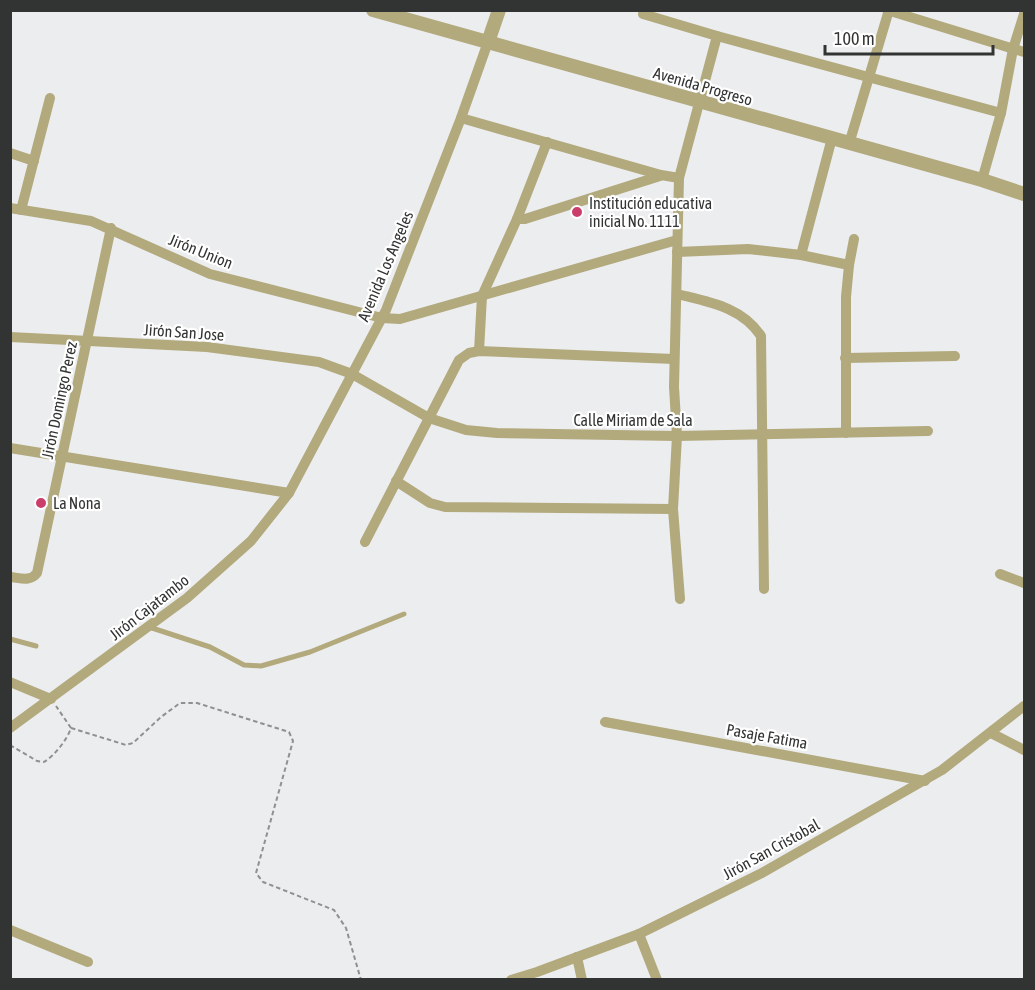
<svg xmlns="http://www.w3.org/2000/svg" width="1035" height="990" viewBox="0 0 1035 990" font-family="'Asap Condensed',sans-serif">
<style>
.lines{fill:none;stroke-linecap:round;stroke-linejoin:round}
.path{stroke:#8f9091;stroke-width:2;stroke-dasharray:4.5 3;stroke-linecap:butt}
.service{stroke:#b2a97d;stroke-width:5}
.minor{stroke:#b2a97d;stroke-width:10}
.tertiary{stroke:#b2a97d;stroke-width:14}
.poi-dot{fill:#cb3e6c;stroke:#fff;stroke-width:2}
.labels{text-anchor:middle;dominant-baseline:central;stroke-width:4.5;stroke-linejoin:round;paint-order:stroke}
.street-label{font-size:16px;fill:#323333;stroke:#fff}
.poi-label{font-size:16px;fill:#323333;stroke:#fff;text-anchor:start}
</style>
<rect width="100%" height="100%" fill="#ecedef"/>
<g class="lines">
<g class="path">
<path d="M 71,728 L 126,745 L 133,743 L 161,717 L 180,703 L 197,703 L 289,732 L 293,741 L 256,873 L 263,882 L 334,910 L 346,928 L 361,980"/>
<path d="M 10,745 L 37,761 L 44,762 C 55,755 67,740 71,728 L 56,706"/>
</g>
<g class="service">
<path d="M 149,627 L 210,647 L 244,665 L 261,666 L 310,652 L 404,614"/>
<path d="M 10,639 L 36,646"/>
</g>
<g class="minor">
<path d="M 887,10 L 1024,52"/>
<path d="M 643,14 L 717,36 L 1001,113"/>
<path d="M 461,118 L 661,175 L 679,178"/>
<path d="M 849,144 L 889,10"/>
<path d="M 10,153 L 34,161"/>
<path d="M 982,180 L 1001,113 L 1013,49 L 1024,14"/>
<path d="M 10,208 L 91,221 L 210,274 L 382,318 L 400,319 L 677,240"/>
<path d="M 21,210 L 50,98"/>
<path d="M 517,219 L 525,219 L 660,176"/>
<path d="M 677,252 L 748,249 L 801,255 L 849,265 L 846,297 L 846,433"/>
<path d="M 801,255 L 832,138"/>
<path d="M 849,265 L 854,239"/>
<path d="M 677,294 C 709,302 742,307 761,336 L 764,589"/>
<path d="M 10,337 L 207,347 L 319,362 L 352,374 L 429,418 L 466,430 L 497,433 L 677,436 L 928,431"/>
<path d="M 479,351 L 482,296 L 517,219 L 547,142"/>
<path d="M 845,358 L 955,356"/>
<path d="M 10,448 L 289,493"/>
<path d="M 396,481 L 430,503 L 445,507 L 673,509"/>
<path d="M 365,542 L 459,360 L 469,353 L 479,351 L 674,359"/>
<path d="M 1000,574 L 1024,583"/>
<path d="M 10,577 C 21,578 30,582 37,573 L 111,228"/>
<path d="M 680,599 L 673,509 L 677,436 L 674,387 L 679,178 L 717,36"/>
<path d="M 10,682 L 51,699"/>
<path d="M 605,722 L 925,781"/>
<path d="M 10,728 L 187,598 L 251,541 L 289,493 L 386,310 L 461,118 L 488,42"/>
<path d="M 991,733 L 1024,750"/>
<path d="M 10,930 L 88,962"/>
<path d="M 639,934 L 657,980"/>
<path d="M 577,957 L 582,980"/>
<path d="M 511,980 L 537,972 L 639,934 L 762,873 L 942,770 L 1024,706"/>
</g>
<g class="tertiary">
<path d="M 373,10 L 982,180 L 1024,194"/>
<path d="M 488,42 L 499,10"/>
</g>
</g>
<g class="poi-dot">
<circle cx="577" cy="212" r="6"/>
<circle cx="41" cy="503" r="6"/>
</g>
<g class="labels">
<g class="street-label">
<text transform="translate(703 86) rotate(16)">Avenida Progreso</text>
<text transform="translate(201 251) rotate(22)">Jirón Union</text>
<text transform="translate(385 266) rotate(-67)">Avenida Los Angeles</text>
<text transform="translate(184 332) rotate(4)">Jirón San Jose</text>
<text transform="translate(59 400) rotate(-78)">Jirón Domingo Perez</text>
<text x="633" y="420">Calle Miriam de Sala</text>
<text transform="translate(149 607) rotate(-38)">Jirón Cajatambo</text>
<text transform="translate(767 736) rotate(10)">Pasaje Fatima</text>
<text transform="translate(771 849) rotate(-29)">Jirón San Cristobal</text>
</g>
<g class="poi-label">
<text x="589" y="203">Institución educativa<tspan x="589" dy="18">inicial No. 1111</tspan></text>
<text x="53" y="503">La Nona</text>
</g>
</g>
<rect width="1035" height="990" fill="none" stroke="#323333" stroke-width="24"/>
<path d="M825 45v9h168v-9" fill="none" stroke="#323333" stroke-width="3"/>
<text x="834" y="45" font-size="18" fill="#323333" stroke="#ffffff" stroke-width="4.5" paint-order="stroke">100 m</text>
</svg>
